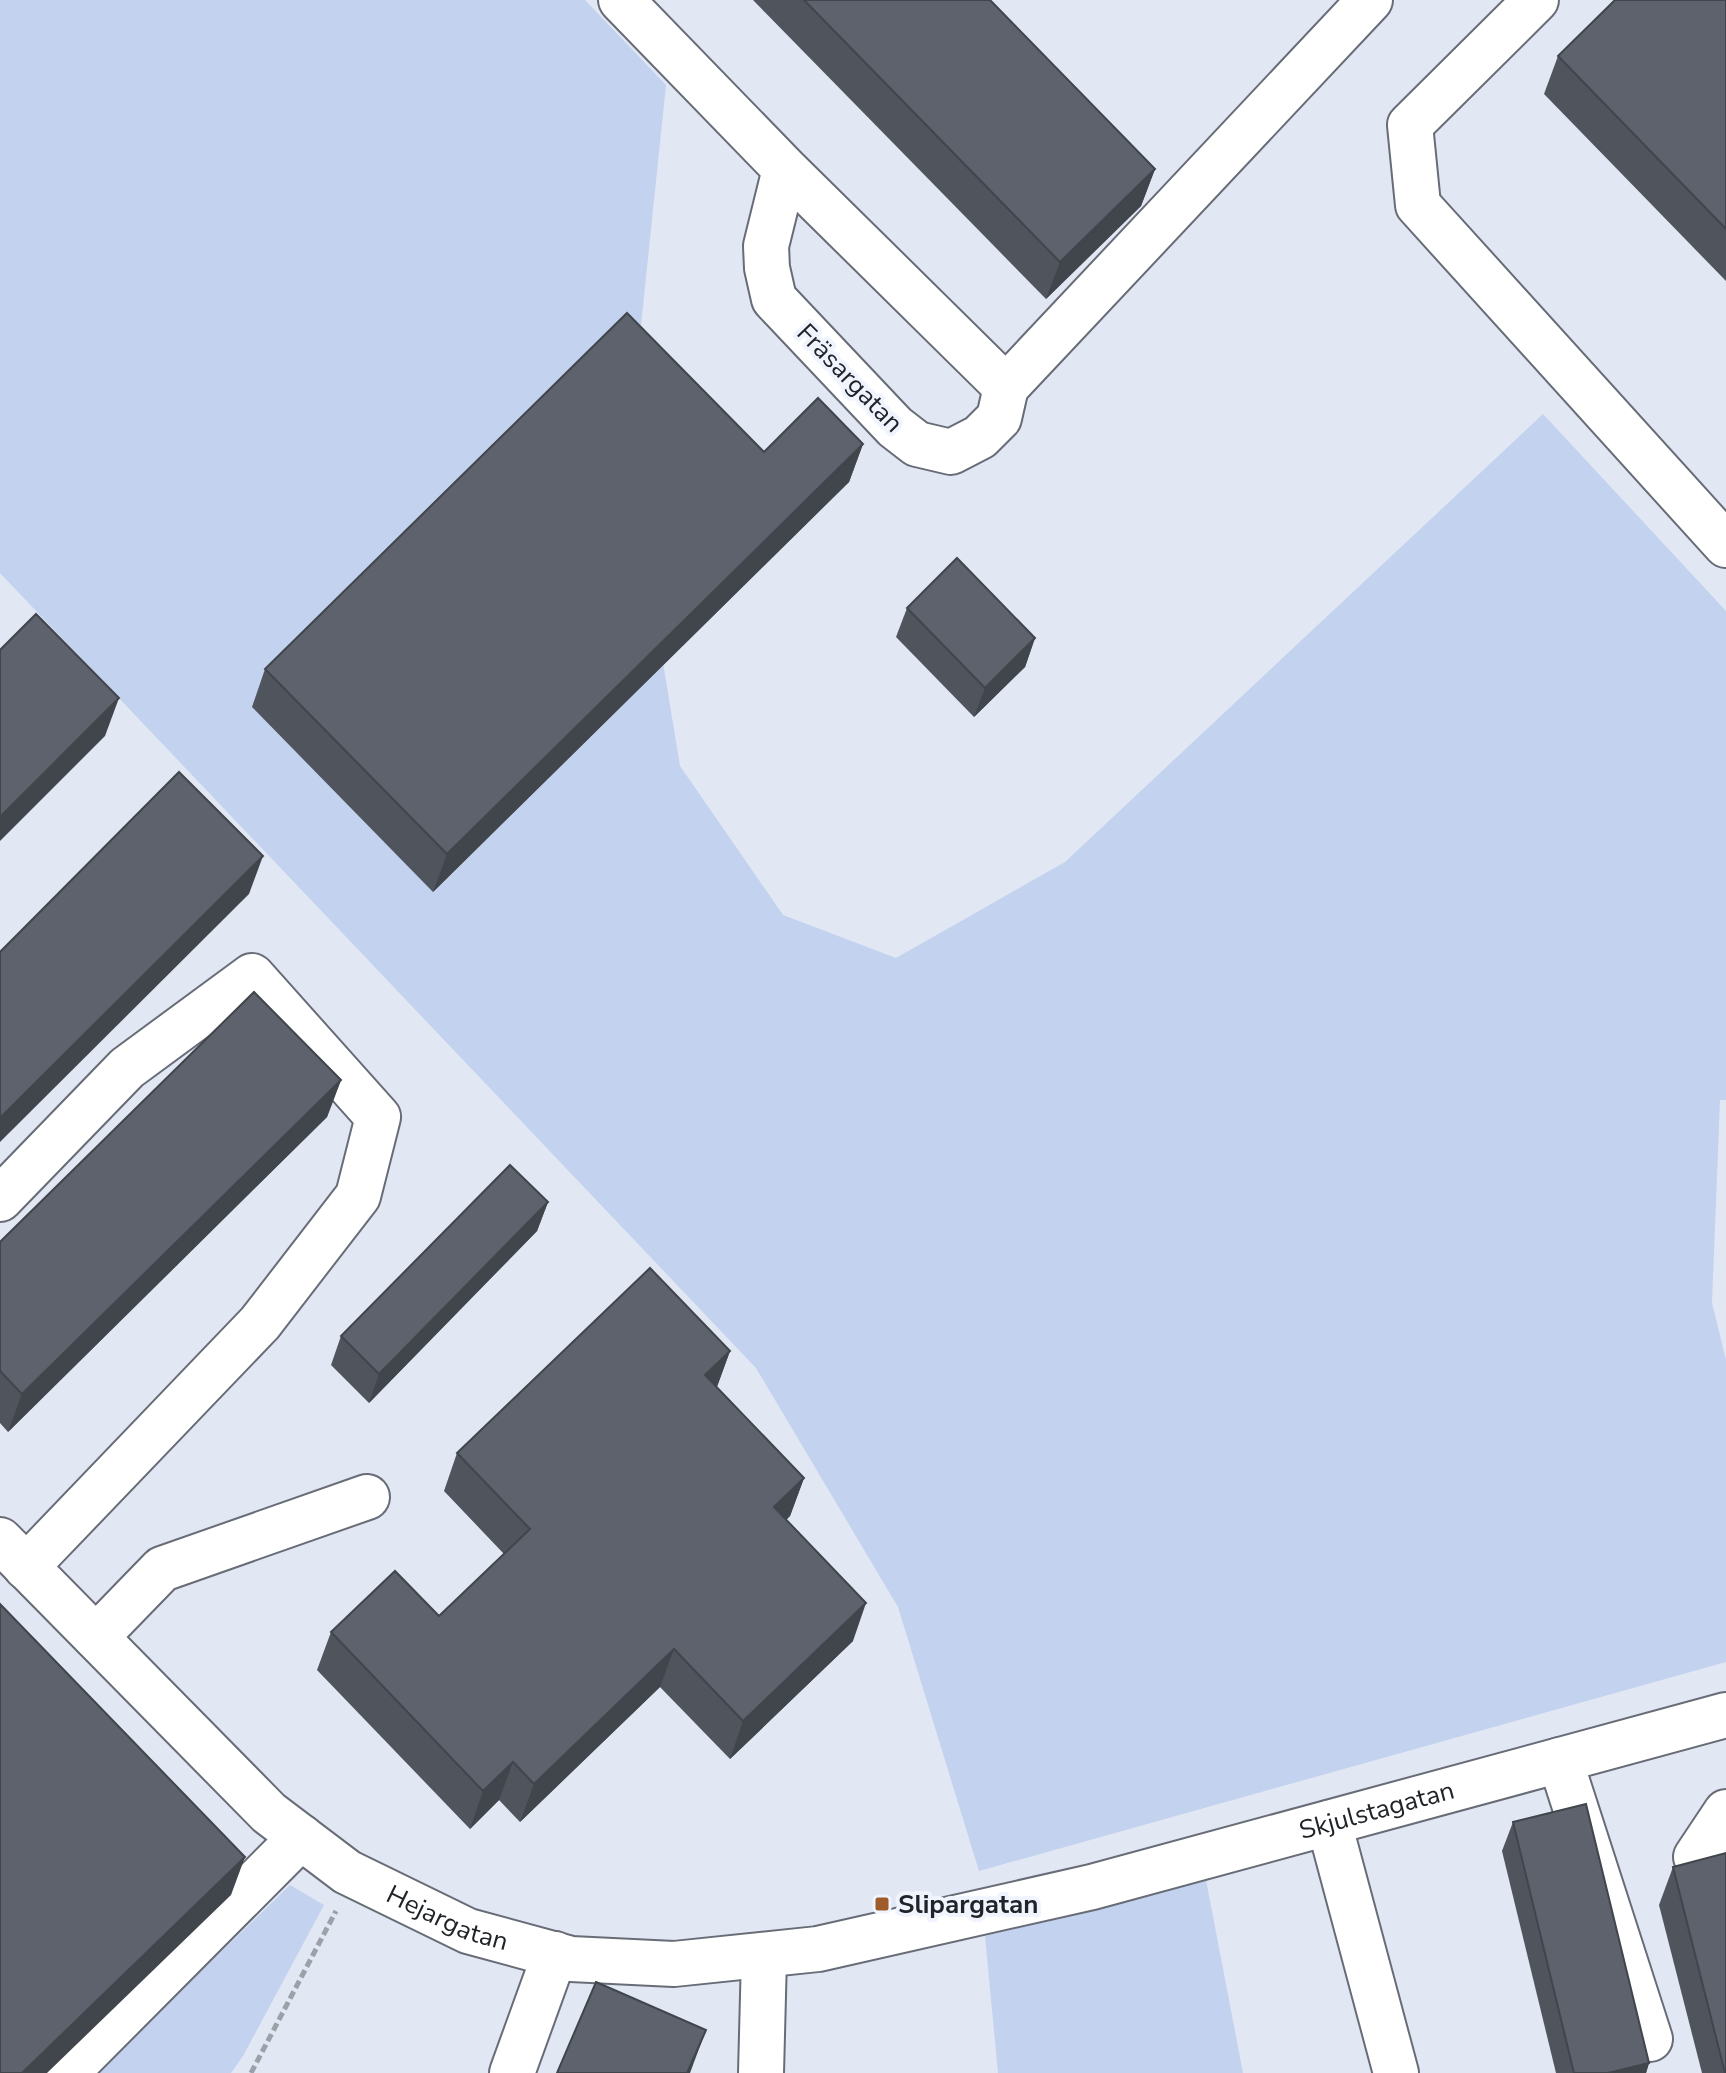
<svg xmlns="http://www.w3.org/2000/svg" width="1726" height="2073" viewBox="0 0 1726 2073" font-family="'Nunito Sans',sans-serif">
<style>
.green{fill:#c3d2ee}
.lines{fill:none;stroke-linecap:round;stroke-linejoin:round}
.minor-casing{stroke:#676c76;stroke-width:48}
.path{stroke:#9ba0a9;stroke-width:5;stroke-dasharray:8 4;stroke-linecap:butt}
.minor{stroke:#fff;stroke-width:44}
.wall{fill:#50545d}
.shaded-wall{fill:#41454c}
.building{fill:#5d626c;stroke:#41454c;stroke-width:2}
.poi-dot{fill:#9e5c2a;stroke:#f0f4fe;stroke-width:3}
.labels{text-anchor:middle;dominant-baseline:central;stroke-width:8;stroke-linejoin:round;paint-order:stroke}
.street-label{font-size:26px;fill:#202327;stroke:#f0f4fe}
.poi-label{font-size:26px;font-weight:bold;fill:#202327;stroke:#f0f4fe;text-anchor:start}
</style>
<rect width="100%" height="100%" fill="#e1e7f3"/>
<g class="green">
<path d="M 0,0 L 585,0 L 666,85 L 628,450 L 680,766 L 783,915 L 896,958 L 1065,862 L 1543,414 L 1726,611 L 1726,1100 L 1720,1100 L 1712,1303 L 1726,1360 L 1726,1662 L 979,1871 L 898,1607 L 756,1368 L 0,573 Z"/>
<path d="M 1206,1880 L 1243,2073 L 998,2073 L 985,1936 Z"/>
<path d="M 290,1885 L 324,1905 L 243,2056 L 231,2073 L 96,2073 Z"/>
</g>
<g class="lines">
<defs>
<g id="minor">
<path d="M 621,0 L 785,169 L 1006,387 L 999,418 L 980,437 L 951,452 L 917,444 L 895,427 L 774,299 L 767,268 L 766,246 L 785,169"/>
<path d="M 1536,0 L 1410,125 L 1418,205 L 1726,545"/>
<path d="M 1006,387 L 1370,0"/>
<path d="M 0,1199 L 127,1068 L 252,976 L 378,1117 L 358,1196 L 260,1323 L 26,1567"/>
<path id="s1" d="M 0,1540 L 269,1813 L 347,1872 L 468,1931 L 571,1959 L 674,1964 L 818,1949 L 1092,1887 L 1726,1715"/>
<path d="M 96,1637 L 162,1569 L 367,1497"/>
<path d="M 1560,1760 L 1650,2039"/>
<path d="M 1329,1823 L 1396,2073"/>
<path d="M 1696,1857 L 1726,1812"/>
<path d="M 66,2073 L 301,1837"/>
<path d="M 512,2073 L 555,1954"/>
<path d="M 761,2073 L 764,1957"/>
</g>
</defs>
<use href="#minor" class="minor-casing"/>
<path class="path" d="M 251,2073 L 336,1911"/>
<use href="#minor" class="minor"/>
</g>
<g class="wall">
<path d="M 753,0 L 990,0 L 1155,169 L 1141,206 L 1046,299 Z"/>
<path d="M 1726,0 L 1726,281 L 1544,94 L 1558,56 Z"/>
<path d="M 863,444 L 849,482 L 433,892 L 252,707 L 265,669 L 764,452 Z"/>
<path d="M 907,608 L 1035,638 L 1025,667 L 974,717 L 896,637 Z"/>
<path d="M 341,1080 L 327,1117 L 8,1432 L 0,1423 L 0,1242 Z"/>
<path d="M 548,1202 L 537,1231 L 369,1403 L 331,1365 L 341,1336 Z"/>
<path d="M 730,1351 L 717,1387 L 804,1478 L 790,1516 L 786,1520 L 853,1641 L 730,1759 L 660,1687 L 520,1822 L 499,1800 L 470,1829 L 317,1670 L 331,1632 L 439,1616 L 504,1554 L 444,1491 L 457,1453 Z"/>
<path d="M 1513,1822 L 1649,2063 L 1646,2073 L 1556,2073 L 1502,1851 Z"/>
<path d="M 1673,1867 L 1726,2073 L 1702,2073 L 1659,1905 Z"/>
</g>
<g class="shaded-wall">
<path d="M 1155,169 L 1141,206 L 1046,299 L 1060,262 Z"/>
<path d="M 863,444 L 849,482 L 433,892 L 447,854 Z"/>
<path d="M 1035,638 L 1025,667 L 974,717 L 985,688 Z"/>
<path d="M 119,698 L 105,736 L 0,841 L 0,817 Z"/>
<path d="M 263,856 L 249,894 L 0,1142 L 0,1118 Z"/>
<path d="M 341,1080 L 327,1117 L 8,1432 L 22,1394 Z"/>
<path d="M 548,1202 L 537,1231 L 369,1403 L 379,1374 Z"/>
<path d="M 730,1351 L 716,1389 L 705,1375 Z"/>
<path d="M 804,1478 L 790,1516 L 760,1545 L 774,1507 Z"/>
<path d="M 866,1603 L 853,1641 L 730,1759 L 743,1721 Z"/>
<path d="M 674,1649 L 660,1687 L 520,1822 L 534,1784 Z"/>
<path d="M 513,1762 L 499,1800 L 470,1829 L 483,1791 Z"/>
<path d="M 245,1857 L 231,1895 L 47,2073 L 22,2073 Z"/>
<path d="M 706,2030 L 690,2073 L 687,2073 Z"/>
<path d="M 1649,2063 L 1646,2073 L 1608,2073 Z"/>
</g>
<g class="building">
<path d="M 804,0 L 990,0 L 1155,169 L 1060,262 Z"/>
<path d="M 1615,0 L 1726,0 L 1726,229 L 1558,56 Z"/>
<path d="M 627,313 L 764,452 L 818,398 L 863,444 L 447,854 L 265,669 Z"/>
<path d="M 957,558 L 1035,638 L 985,688 L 907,608 Z"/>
<path d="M 36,614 L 119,698 L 0,817 L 0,650 Z"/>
<path d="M 179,772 L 263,856 L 0,1118 L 0,952 Z"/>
<path d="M 254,992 L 341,1080 L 22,1394 L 0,1371 L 0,1242 Z"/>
<path d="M 510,1165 L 548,1202 L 379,1374 L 341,1336 Z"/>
<path d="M 650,1268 L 730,1351 L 705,1375 L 804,1478 L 774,1507 L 866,1603 L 743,1721 L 674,1649 L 534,1784 L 513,1762 L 483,1791 L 331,1632 L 395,1571 L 439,1616 L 530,1529 L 457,1453 Z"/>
<path d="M 0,1604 L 245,1857 L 22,2073 L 0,2073 Z"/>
<path d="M 1586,1804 L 1649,2063 L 1608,2073 L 1574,2073 L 1513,1822 Z"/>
<path d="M 1726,1853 L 1726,2073 L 1725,2073 L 1673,1867 Z"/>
<path d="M 596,1982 L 706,2030 L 687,2073 L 557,2073 Z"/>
</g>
<rect class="poi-dot" x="874" y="1896" width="16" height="16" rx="4"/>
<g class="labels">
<g class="street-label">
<text transform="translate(850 378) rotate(46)">Fräsargatan</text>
<text stroke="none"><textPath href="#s1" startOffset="1546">Skjulstagatan</textPath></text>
<text stroke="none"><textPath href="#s1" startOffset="592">Hejargatan</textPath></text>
</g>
<g class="poi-label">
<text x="898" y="1904">Slipargatan</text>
</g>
</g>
</svg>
